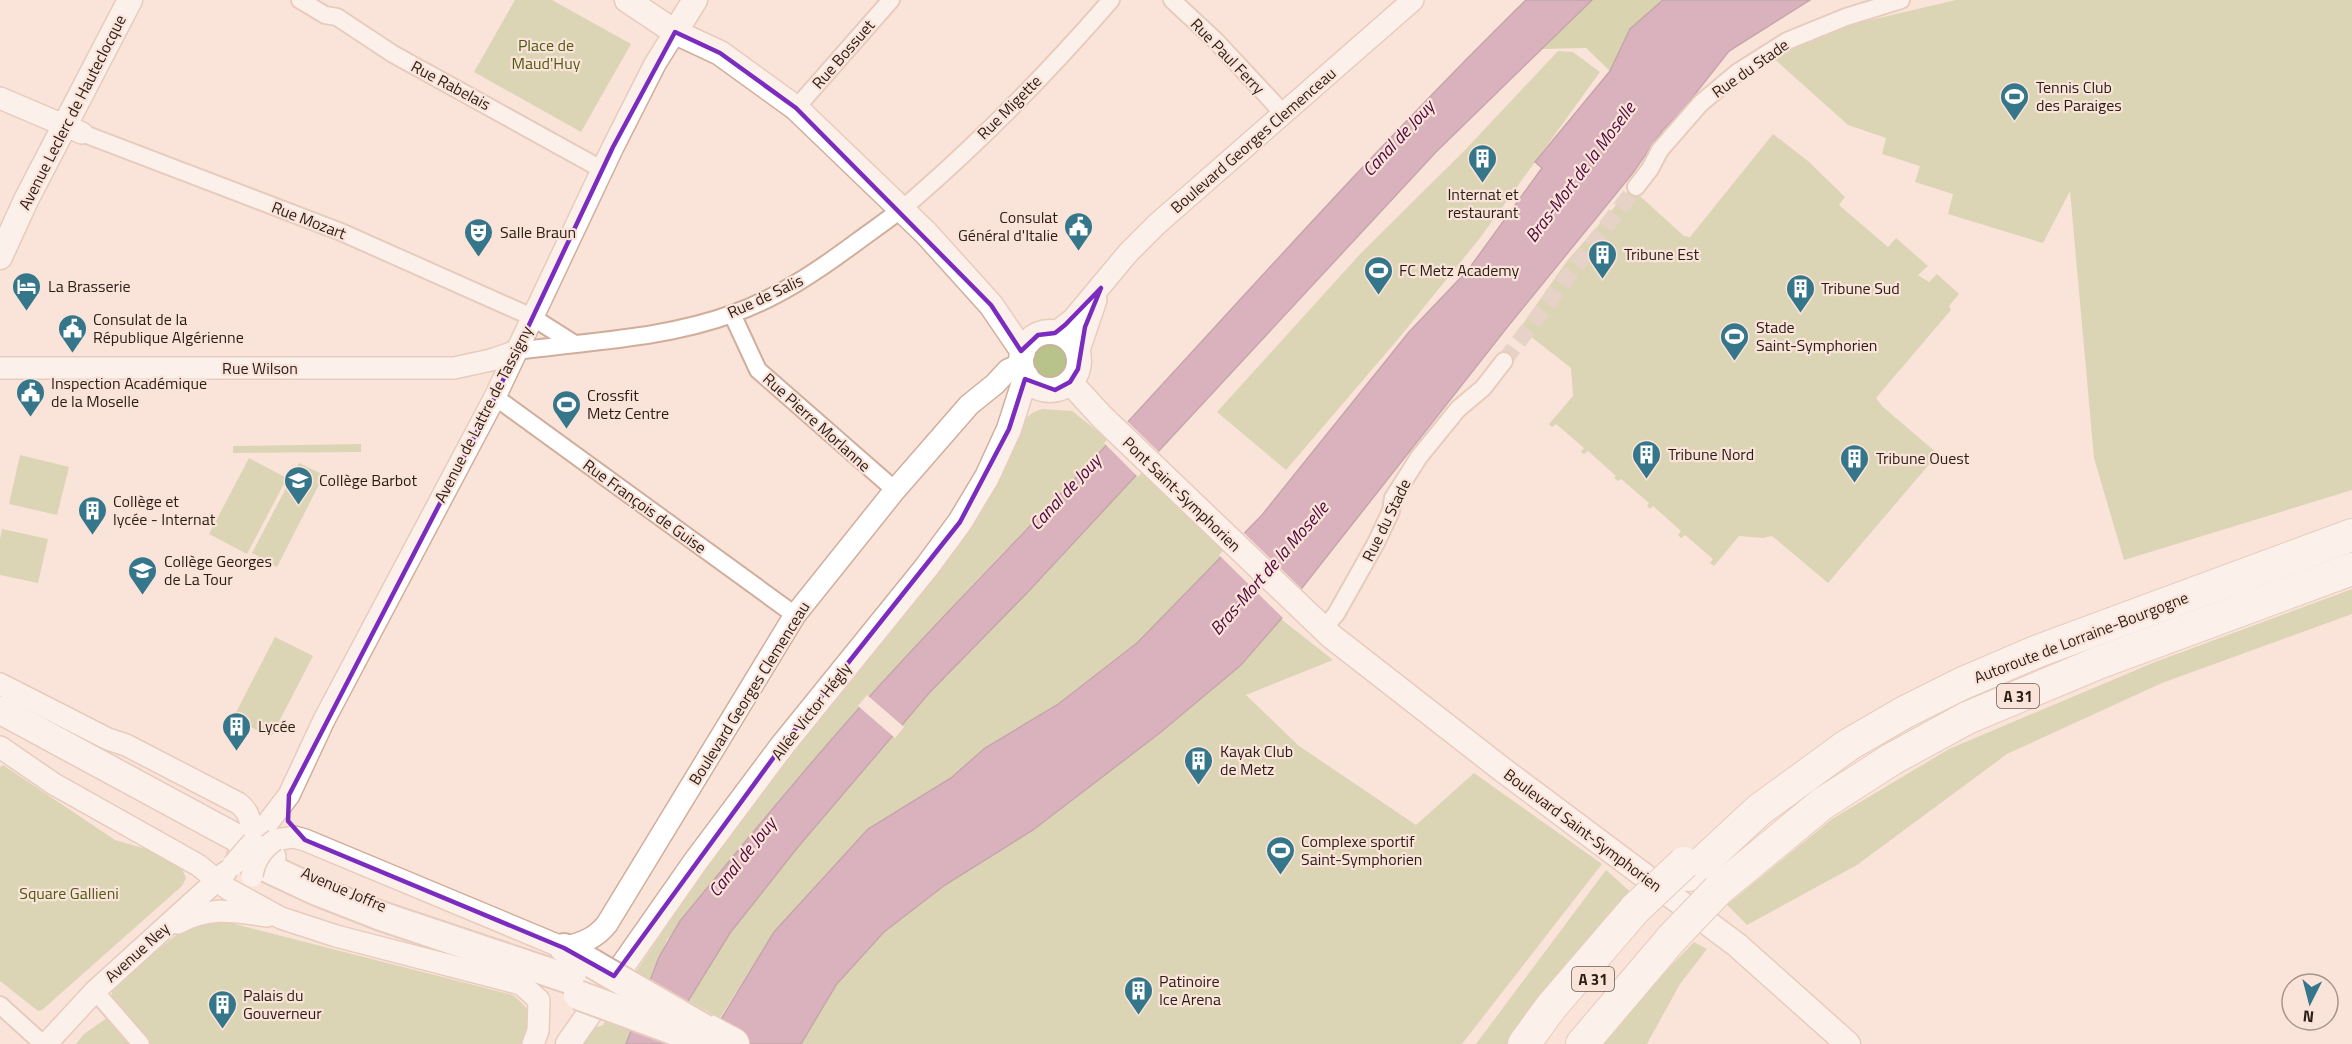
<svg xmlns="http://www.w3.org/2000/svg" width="2352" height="1044" viewBox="0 0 2352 1044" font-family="'Titillium Web',sans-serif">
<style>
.green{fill:#b7c38a}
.forest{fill:#b1be7d}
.water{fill:#b1779c;stroke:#885c74;stroke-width:1.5}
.pier{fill:#fae4d9}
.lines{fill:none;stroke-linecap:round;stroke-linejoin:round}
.minor-tunnel{stroke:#d0bcb2;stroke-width:16;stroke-dasharray:16 8;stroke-linecap:butt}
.minor-casing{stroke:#d1ae9c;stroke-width:20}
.tertiary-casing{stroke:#d1ae9c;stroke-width:24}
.secondary-casing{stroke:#d1ae9c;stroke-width:27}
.primary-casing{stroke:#d1ae9c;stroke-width:30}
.trunk-casing{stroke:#d1ae9c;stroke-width:32}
.motorway-casing{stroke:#d1ae9c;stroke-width:34}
.minor{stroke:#fff;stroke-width:16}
.tertiary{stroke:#fff;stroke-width:21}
.secondary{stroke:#fff;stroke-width:24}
.primary{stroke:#fff;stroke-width:27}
.trunk{stroke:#fff;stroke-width:28}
.motorway{stroke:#fff;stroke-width:32}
.tertiary-bridge-casing{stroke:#d1ae9c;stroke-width:24;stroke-linecap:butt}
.trunk-bridge-casing{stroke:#d1ae9c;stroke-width:32;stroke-linecap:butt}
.motorway-bridge-casing{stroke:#d1ae9c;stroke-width:34;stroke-linecap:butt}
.tertiary-bridge{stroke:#fff;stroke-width:21}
.trunk-bridge{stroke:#fff;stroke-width:28}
.motorway-bridge{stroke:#fff;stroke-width:32}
.marked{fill:none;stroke:#7b2cbf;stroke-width:4.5;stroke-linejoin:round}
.labels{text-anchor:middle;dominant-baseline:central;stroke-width:4.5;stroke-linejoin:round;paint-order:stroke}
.shield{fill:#fae4d9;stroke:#685950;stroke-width:1.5}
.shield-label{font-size:15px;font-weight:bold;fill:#2a1d16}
.park-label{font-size:16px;fill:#505c13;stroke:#fae4d9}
.street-label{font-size:16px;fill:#2a1d16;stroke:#fae4d9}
.poi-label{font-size:16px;fill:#2a1d16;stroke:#fae4d9;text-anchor:start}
.water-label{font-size:18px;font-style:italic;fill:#50063d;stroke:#fae4d9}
</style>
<rect width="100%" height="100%" fill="#fae4d9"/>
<g class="green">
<path d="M 515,0 L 552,0 L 631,44 L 581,132 L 474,72 Z"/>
<path d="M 1956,0 L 2352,0 L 2352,490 L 2124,560 L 2094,458 L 2070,191 L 2043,243 L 1948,214 L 1953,194 L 1915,182 L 1920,166 L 1882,154 L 1886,138 L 1848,125 L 1771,56 L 1823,31 Z"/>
<path d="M 1558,51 L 1573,52 L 1600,72 L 1480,238 L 1399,338 L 1286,470 L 1217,412 L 1361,253 L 1465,150 Z"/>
<path d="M 1773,134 L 1808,161 L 1845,197 L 1839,205 L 1888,247 L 1896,238 L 1928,266 L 1918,275 L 1929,282 L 1937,274 L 1959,294 L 1949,306 L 1951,310 L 1876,398 L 1883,407 L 1938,454 L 1828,583 L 1772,536 L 1763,538 L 1739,536 L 1714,566 L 1710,563 L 1713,559 L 1685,535 L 1681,538 L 1678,535 L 1681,531 L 1653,506 L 1650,509 L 1647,506 L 1649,503 L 1621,479 L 1618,481 L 1614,478 L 1616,476 L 1588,451 L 1584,454 L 1581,452 L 1584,448 L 1556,424 L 1552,427 L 1549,424 L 1573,396 L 1571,368 L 1520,328 L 1567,261 L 1631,188 L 1684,236 L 1690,237 Z"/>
<circle cx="1050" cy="361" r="17"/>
<path d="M 1042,409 L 1072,411 L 1110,441 L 973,584 L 877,689 L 786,792 L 667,940 L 626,1044 L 579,1044 L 591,1029 L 603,1025 L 618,998 L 834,679 L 960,522 L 1009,429 L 1034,412 Z"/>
<path d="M 361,444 L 361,452 L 233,453 L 233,446 Z"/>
<path d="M 20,455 L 69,467 L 57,515 L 9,504 Z"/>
<path d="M 249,458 L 287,478 L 247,554 L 209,534 Z"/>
<path d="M 299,463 L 324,475 L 277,567 L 252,553 Z"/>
<path d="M 1140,470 L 1226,552 L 1137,643 L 1057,705 L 985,748 L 951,778 L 868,829 L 774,932 L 720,1018 L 688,1001 L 730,933 L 798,847 L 930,692 L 1027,593 Z"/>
<path d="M 2,529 L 48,539 L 38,583 L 0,575 L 0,539 Z"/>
<path d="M 2352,589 L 2352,614 L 2162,683 L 2007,754 L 1857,865 L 1747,925 L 1727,905 L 1832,819 L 1949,749 L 2155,662 Z"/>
<path d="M 1281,619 L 1333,660 L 1246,695 L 1299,746 L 1416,825 L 1474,773 L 1602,864 L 1462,1044 L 801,1044 L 836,985 L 884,932 L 945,885 L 1070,802 L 1161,732 L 1241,665 Z"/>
<path d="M 275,637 L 313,656 L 271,737 L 233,718 Z"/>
<path d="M 3,765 L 115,840 L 153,851 L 181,867 L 186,878 L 182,886 L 42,1010 L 38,1011 L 0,981 L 0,767 Z"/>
<path d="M 1606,870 L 1635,896 L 1513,1044 L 1476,1044 Z"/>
<path d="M 223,921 L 513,995 C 534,1013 533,1017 532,1044 L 149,1044 L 112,998 L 112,986 L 184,929 L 195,924 Z"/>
<path d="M 1694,942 L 1707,949 L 1680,984 L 1647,1044 L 1600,1044 L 1641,997 Z"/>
<path d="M 107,1018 L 134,1044 L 76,1044 L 84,1034 Z"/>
</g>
<path class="forest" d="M 1592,0 L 1663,0 L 1630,29 L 1610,71 L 1586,48 L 1542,49 Z"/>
<g class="water">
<path d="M 1526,0 L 1592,0 L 1436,152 L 1027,593 L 930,692 L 798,847 L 730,933 L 688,1001 L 670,1044 L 626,1044 L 659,957 L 680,921 C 745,842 810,762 879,686 C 959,598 1044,513 1125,425 C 1257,282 1387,136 1526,0 Z"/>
<path d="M 1663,0 L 1810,0 L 1729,51 L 1681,112 L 1663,130 L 1632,174 L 1509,325 L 1302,588 L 1281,619 L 1241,665 L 1161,732 L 1033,830 L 945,885 L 884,932 L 836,985 L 801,1044 L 706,1044 L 774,932 L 868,829 L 951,778 L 985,748 L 1057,705 L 1137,643 L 1262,515 L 1409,332 L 1468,270 L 1542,168 L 1535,162 L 1610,71 L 1630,29 Z"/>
</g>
<g class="pier">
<path d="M 1126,420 L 1160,453 L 1138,477 L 1104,443 Z"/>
<path d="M 1242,531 L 1304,591 L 1284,619 L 1219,555 Z"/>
<path d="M 867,695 L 904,727 L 895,738 L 858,706 Z"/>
</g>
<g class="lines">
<path class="minor-tunnel" d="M 1504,361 L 1636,187"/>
<defs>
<g id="minor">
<path d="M 300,0 L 325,15 L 337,17 L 393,54 L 603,170"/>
<path d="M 1172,0 L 1215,40 L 1283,113"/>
<path d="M 796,108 L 891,0"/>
<path d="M 82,133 L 341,232 L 532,317 L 573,343"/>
<path d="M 1636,187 L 1650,169 L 1660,150 L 1701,103 L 1738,72 L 1787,41 L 1846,17 L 1901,0"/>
<path d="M 732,314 L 758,370 L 895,490"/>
<path d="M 517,351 C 588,341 663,339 732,314 C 778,298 819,270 858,241 C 877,227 898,213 916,197 C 985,137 1051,69 1111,0"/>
<path d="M 495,397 L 795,615"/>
<path d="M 1323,629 L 1336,614 L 1376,543 L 1391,511 L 1393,498 L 1419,457 L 1458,409 L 1483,388 L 1504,361"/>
<path d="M 95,991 L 141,1044"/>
<path d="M 0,1005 L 43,1044"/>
</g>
<g id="tertiary">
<path d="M 0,98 L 82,133"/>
<path d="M 1055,333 L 1073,319 L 1128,253 L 1157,224 L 1413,0"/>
<path d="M 1078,353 L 1096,300"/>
<path d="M 0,368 L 454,368 L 491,360 L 517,351"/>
<path d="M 0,684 L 108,739 L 126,745 L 238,803 C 251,812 252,827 253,842"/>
<path d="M 0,747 L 54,784 L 198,865 L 228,889 L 281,918 L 336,936 L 521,984 L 539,1000 L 538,1031 L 533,1044"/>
<path d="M 275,840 L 294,837 L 305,840 L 564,948 C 582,943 595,939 607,924 L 795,615 L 895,490 L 969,405 L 995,384 L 1008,370 L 1021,364"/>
<path d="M 253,842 L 289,795 L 324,720 L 495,397 L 613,147 L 655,64 L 675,32"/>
<path d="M 178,923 C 210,906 233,911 267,916"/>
<path d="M 46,1044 L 95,991 L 226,872"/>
</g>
<g id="secondary">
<path d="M 627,0 L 675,32 L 720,53 L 796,108 L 926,233 L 991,305 L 1023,352"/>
<path d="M 675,32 L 695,0"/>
<path d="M 0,257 L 26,200 L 130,0"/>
<circle cx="1050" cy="361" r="29"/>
<path d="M 1070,382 L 1102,417 L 1331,636 L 1499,767 L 1737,945 L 1848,1044"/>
<path d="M 568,1044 L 696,861 L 782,746 L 926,568 L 960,522 L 987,477 L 1009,429 L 1026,376"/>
</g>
<path id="primary" d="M 0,710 L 272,857"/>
<g id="trunk">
<path d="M 242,856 L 317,891 L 381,916 L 584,984"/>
<path d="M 564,948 L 593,964"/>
</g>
<g id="motorway">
<path d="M 1689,875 L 1759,810 L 1848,745 L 1905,712 L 1961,684 L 2038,651 L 2352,535"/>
<path d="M 1718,890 L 1822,804 L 1892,759 L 1967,718 L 2098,663 L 2352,569"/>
<path d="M 705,1029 L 733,1044"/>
<path d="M 1524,1044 L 1551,1007 L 1636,908"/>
<path d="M 1582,1044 L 1672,938"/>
</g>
</defs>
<use href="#minor" class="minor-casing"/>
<use href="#tertiary" class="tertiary-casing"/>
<use href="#secondary" class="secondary-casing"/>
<use href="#primary" class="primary-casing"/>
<use href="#trunk" class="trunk-casing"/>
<use href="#motorway" class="motorway-casing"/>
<use href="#minor" class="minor"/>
<use href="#tertiary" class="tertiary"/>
<use href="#secondary" class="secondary"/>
<use href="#primary" class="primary"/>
<use href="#trunk" class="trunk"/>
<use href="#motorway" class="motorway"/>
<defs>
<g id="tertiary-bridge">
<path d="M 233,865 L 253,842"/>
<path d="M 252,876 C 254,861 263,848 275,840"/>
</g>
<g id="trunk-bridge">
<path d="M 593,964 L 705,1029"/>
<path d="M 578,995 L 689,1036"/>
</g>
<g id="motorway-bridge">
<path d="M 1636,908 L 1684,863"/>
<path d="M 1672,938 L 1718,890"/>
</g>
</defs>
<use href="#tertiary-bridge" class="tertiary-bridge-casing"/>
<use href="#trunk-bridge" class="trunk-bridge-casing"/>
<use href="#motorway-bridge" class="motorway-bridge-casing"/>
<use href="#tertiary-bridge" class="tertiary-bridge"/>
<use href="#trunk-bridge" class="trunk-bridge"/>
<use href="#motorway-bridge" class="motorway-bridge"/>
</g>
<path d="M0 0H2352V1044H0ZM 675,32 L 720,53 L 796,108 L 991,305 L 1021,351 L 1038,335 L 1055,333 L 1065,325 L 1101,288 L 1085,327 L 1078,369 L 1070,382 L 1055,390 L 1025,379 L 1009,429 L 960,522 L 782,746 L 614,976 L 564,948 L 305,840 L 288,821 L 289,795 L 495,397 L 613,147 Z" fill="#fae4d9" fill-opacity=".55" fill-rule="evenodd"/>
<path class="marked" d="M 675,32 L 720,53 L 796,108 L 991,305 L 1021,351 L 1038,335 L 1055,333 L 1065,325 L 1101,288 L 1085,327 L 1078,369 L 1070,382 L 1055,390 L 1025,379 L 1009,429 L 960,522 L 782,746 L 614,976 L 564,948 L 305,840 L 288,821 L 289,795 L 495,397 L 613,147 Z"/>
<defs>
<symbol id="stadium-pin" viewBox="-11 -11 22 30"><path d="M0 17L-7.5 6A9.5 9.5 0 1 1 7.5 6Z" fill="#36768a" stroke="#fae4d9"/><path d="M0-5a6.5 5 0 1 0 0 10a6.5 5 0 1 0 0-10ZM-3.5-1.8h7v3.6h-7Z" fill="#fff"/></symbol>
<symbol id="building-pin" viewBox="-11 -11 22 30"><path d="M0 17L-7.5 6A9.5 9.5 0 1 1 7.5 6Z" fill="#36768a" stroke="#fae4d9"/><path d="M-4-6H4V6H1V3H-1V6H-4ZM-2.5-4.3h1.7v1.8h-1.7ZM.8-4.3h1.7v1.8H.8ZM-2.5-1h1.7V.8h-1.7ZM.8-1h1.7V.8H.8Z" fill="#fff"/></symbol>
<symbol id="civic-pin" viewBox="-11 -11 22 30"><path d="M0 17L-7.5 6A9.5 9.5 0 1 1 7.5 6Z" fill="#36768a" stroke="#fae4d9"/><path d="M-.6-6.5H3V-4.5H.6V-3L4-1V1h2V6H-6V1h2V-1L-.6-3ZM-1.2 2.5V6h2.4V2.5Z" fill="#fff"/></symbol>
<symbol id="theatre-pin" viewBox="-11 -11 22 30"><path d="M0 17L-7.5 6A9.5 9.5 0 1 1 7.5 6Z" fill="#36768a" stroke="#fae4d9"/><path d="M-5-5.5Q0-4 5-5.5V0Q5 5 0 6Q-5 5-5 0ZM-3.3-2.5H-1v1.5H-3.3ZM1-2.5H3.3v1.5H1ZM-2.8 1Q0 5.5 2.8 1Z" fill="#fff"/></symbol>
<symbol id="hotel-pin" viewBox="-11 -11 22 30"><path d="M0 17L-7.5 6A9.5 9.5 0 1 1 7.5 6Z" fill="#36768a" stroke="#fae4d9"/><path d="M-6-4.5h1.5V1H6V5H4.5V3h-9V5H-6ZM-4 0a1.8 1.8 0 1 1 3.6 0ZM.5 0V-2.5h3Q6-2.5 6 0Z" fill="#fff"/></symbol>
<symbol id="school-pin" viewBox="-11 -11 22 30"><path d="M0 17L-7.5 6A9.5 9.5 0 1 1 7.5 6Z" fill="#36768a" stroke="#fae4d9"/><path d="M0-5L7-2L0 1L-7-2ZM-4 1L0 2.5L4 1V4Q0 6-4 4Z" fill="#fff"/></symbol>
</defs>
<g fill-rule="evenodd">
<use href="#stadium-pin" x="1998" y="80" width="33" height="45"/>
<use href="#building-pin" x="1466" y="142" width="33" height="45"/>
<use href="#civic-pin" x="1062" y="210" width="33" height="45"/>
<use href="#theatre-pin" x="462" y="216" width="33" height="45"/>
<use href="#building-pin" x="1586" y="238" width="33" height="45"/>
<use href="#stadium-pin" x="1362" y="254" width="33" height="45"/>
<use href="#hotel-pin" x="10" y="270" width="33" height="45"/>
<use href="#building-pin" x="1784" y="272" width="33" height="45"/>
<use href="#civic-pin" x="56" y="312" width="33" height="45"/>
<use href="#stadium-pin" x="1718" y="320" width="33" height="45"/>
<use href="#civic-pin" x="14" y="376" width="33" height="45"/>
<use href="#stadium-pin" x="550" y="388" width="33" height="45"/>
<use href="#building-pin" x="1630" y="438" width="33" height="45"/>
<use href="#building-pin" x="1838" y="442" width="33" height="45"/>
<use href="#school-pin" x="282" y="464" width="33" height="45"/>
<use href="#building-pin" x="76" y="494" width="33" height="45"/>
<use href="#school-pin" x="126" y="554" width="33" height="45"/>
<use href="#building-pin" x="220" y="710" width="33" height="45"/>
<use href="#building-pin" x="1182" y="744" width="33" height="45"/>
<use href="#stadium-pin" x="1264" y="834" width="33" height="45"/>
<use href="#building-pin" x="1122" y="974" width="33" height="45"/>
<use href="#building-pin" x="206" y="988" width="33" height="45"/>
</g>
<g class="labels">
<g class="shield">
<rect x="1997" y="684" width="42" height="24" rx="4.5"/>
<rect x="1572" y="967" width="42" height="24" rx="4.5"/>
</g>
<g class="shield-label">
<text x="2018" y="696">A 31</text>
<text x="1593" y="979">A 31</text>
</g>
<g class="park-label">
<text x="546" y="45">Place de<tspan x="546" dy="18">Maud'Huy</tspan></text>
<text x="69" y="893">Square Gallieni</text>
</g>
<g class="street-label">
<text transform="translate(843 54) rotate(-49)">Rue Bossuet</text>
<text transform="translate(1228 56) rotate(46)">Rue Paul Ferry</text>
<text transform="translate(1750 68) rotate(-35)">Rue du Stade</text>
<text transform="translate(451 85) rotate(28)">Rue Rabelais</text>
<text transform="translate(1009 107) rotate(-45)">Rue Migette</text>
<text transform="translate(72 112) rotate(-63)">Avenue Leclerc de Hauteclocque</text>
<text transform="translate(1253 140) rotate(-41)">Boulevard Georges Clemenceau</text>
<text transform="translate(309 220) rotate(21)">Rue Mozart</text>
<text transform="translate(765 296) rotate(-25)">Rue de Salis</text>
<text x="260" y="368">Rue Wilson</text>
<text transform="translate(483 414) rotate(-63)">Avenue de Lattre de Tassigny</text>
<text transform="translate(817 422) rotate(42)">Rue Pierre Morlanne</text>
<text transform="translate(1182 494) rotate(44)">Pont Saint-Symphorien</text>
<text transform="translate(645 506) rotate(36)">Rue François de Guise</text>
<text transform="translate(1386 520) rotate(-64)">Rue du Stade</text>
<text transform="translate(2081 637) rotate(-21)">Autoroute de Lorraine-Bourgogne</text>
<text transform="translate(749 693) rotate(-58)">Boulevard Georges Clemenceau</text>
<text transform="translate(811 711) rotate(-52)">Allée Victor Hégly</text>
<text transform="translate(1583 830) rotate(37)">Boulevard Saint-Symphorien</text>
<text transform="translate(344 889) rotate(23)">Avenue Joffre</text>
<text transform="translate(137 952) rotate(-42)">Avenue Ney</text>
</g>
<g class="poi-label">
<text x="2036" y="87">Tennis Club<tspan x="2036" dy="18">des Paraiges</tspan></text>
<text x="1483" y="194" text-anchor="middle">Internat et<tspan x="1483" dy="18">restaurant</tspan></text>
<text x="1058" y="217" text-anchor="end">Consulat<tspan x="1058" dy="18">Général d'Italie</tspan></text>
<text x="500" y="232">Salle Braun</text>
<text x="1624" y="254">Tribune Est</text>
<text x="1399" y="270">FC Metz Academy</text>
<text x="48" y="286">La Brasserie</text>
<text x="1821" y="288">Tribune Sud</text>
<text x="93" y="319">Consulat de la<tspan x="93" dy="18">République Algérienne</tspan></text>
<text x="1756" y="327">Stade<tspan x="1756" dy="18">Saint-Symphorien</tspan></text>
<text x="51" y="383">Inspection Académique<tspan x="51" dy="18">de la Moselle</tspan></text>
<text x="587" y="395">Crossfit<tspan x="587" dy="18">Metz Centre</tspan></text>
<text x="1668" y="454">Tribune Nord</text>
<text x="1876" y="458">Tribune Ouest</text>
<text x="319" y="480">Collège Barbot</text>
<text x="113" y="501">Collège et<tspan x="113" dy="18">lycée - Internat</tspan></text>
<text x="164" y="561">Collège Georges<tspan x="164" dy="18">de La Tour</tspan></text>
<text x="258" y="726">Lycée</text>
<text x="1220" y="751">Kayak Club<tspan x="1220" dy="18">de Metz</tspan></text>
<text x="1301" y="841">Complexe sportif<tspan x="1301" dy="18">Saint-Symphorien</tspan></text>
<text x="1159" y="981">Patinoire<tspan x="1159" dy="18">Ice Arena</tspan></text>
<text x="243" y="995">Palais du<tspan x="243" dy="18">Gouverneur</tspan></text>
</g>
<g class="water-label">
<text transform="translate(1398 138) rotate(-47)">Canal de Jouy</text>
<text transform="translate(1580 172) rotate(-53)">Bras-Mort de la Moselle</text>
<text transform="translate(1065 492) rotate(-47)">Canal de Jouy</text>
<text transform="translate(1269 568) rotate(-49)">Bras-Mort de la Moselle</text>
<text transform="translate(742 857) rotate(-51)">Canal de Jouy</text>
</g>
</g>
<g transform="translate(2310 1002) rotate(186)"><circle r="28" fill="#fae4d9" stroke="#a7948b" stroke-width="1.5"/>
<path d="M0-4.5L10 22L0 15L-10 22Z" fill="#36768a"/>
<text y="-9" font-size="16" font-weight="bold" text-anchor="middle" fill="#2a1d16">N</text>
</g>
</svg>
